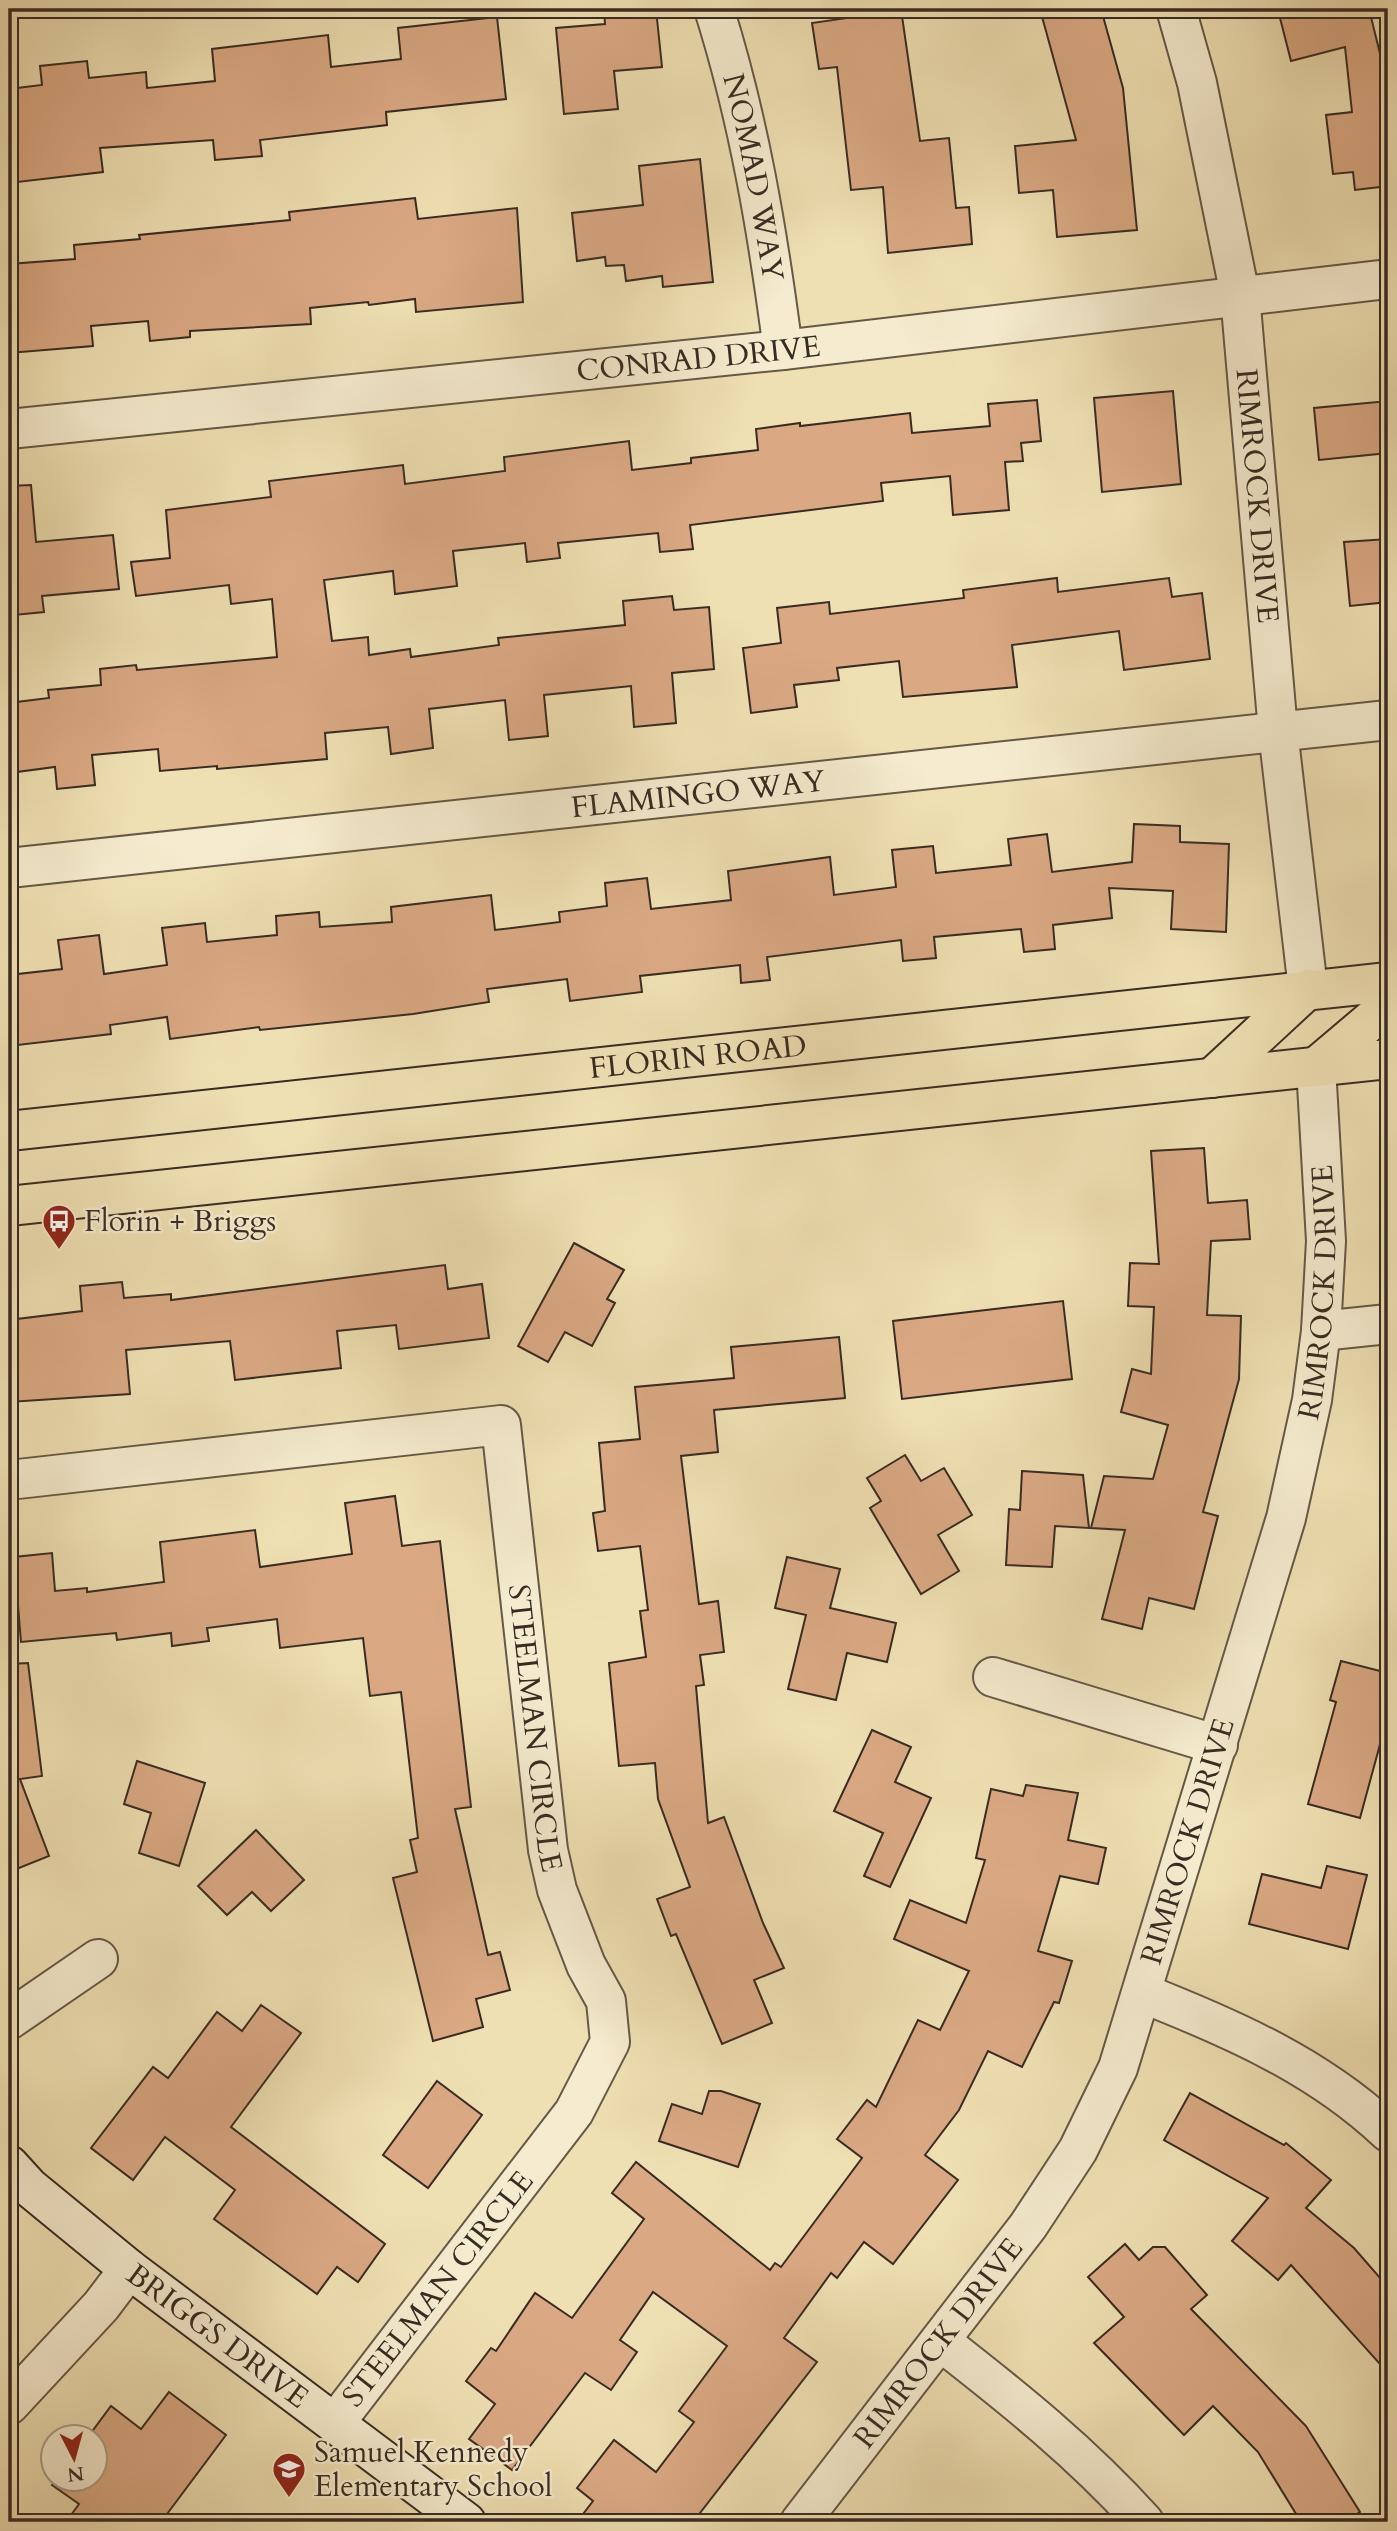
<svg xmlns="http://www.w3.org/2000/svg" width="1397" height="2531" viewBox="0 0 1397 2531" font-family="Cardo,serif">
<style>
.building{fill:#daa984;stroke:#392b23;stroke-width:2}
.lines{fill:none;stroke-linecap:round;stroke-linejoin:round}
.street-casing{stroke:#665847;stroke-width:42}
.secondary-casing{stroke:#392b23;stroke-width:42}
.primary-casing{stroke:#392b23;stroke-width:42}
.street{stroke:#f5ebce;stroke-width:38}
.secondary{stroke:#f5ebce;stroke-width:38}
.primary{stroke:#efe0b3;stroke-width:38}
.labels{text-anchor:middle;dominant-baseline:central;stroke-width:5;stroke-linejoin:round;paint-order:stroke}
.street-label{font-size:30px;fill:#392b23;stroke:#f5ebce}
.poi-label{font-size:30px;fill:#392b23;stroke:#f5ebce;text-anchor:start}
</style>
<rect width="100%" height="100%" fill="#efe0b3"/>
<filter id="stains"><feTurbulence type="fractalNoise" baseFrequency=".00286" numOctaves="4"/><feColorMatrix values="0 0 0 0 .2 0 0 0 0 .09 0 0 0 0 .02 0 0 0 .5 -.17"/></filter>
<radialGradient id="worn" r=".72"><stop offset=".6" stop-color="#630" stop-opacity="0"/><stop offset="1" stop-color="#630" stop-opacity=".3"/></radialGradient>
<g class="building">
<path d="M 604,9 L 656,9 L 662,67 L 614,71 L 618,109 L 564,114 L 556,28 L 605,24 Z"/>
<path d="M 860,9 L 901,9 L 920,141 L 949,138 L 956,208 L 969,207 L 972,244 L 888,253 L 883,187 L 851,190 L 837,67 L 819,69 L 812,23 L 861,16 Z"/>
<path d="M 1057,9 L 1101,9 L 1123,88 L 1137,230 L 1057,237 L 1053,190 L 1019,193 L 1015,146 L 1076,140 L 1041,13 Z"/>
<path d="M 1316,9 L 1369,9 L 1388,86 L 1388,186 L 1355,190 L 1353,172 L 1333,174 L 1326,115 L 1352,112 L 1345,47 L 1291,61 L 1280,18 Z"/>
<path d="M 497,17 L 506,99 L 386,112 L 387,125 L 260,140 L 262,156 L 215,160 L 213,140 L 100,148 L 103,172 L 9,183 L 9,89 L 42,85 L 40,66 L 87,61 L 89,78 L 146,72 L 147,88 L 215,81 L 212,49 L 328,35 L 331,67 L 401,59 L 398,28 Z"/>
<path d="M 700,159 L 713,282 L 663,287 L 662,276 L 626,281 L 624,265 L 606,266 L 605,257 L 577,261 L 572,213 L 643,205 L 639,166 Z"/>
<path d="M 415,198 L 418,219 L 517,208 L 523,302 L 416,312 L 415,299 L 369,305 L 368,302 L 310,308 L 311,324 L 190,331 L 190,337 L 150,341 L 148,321 L 91,326 L 93,346 L 9,353 L 9,264 L 75,259 L 74,245 L 140,239 L 139,235 L 290,220 L 289,212 Z"/>
<path d="M 1173,391 L 1181,484 L 1102,492 L 1094,398 Z"/>
<path d="M 1037,400 L 1041,441 L 1021,443 L 1023,461 L 1005,462 L 1009,510 L 953,515 L 950,476 L 881,483 L 883,501 L 690,525 L 693,549 L 660,552 L 658,533 L 558,543 L 560,558 L 527,562 L 525,543 L 453,551 L 457,586 L 395,594 L 393,571 L 324,580 L 332,641 L 368,637 L 369,655 L 410,649 L 411,657 L 499,645 L 498,638 L 625,625 L 623,601 L 672,596 L 674,610 L 709,607 L 714,669 L 672,673 L 676,723 L 634,727 L 631,686 L 544,695 L 548,736 L 509,740 L 505,700 L 429,709 L 433,748 L 391,754 L 388,727 L 325,733 L 327,759 L 217,769 L 217,766 L 160,771 L 158,749 L 92,755 L 95,785 L 57,789 L 55,767 L 9,773 L 9,703 L 49,698 L 48,690 L 101,685 L 100,669 L 136,665 L 137,670 L 277,657 L 272,599 L 231,604 L 229,585 L 136,596 L 131,562 L 170,558 L 166,510 L 271,497 L 269,481 L 403,465 L 405,484 L 505,471 L 504,457 L 629,441 L 632,470 L 691,463 L 691,458 L 758,450 L 756,429 L 800,423 L 800,426 L 910,413 L 912,433 L 990,426 L 988,404 Z"/>
<path d="M 1388,401 L 1388,453 L 1319,460 L 1314,408 Z"/>
<path d="M 31,485 L 36,542 L 113,535 L 119,589 L 42,596 L 44,612 L 14,615 L 13,597 L 9,597 L 9,486 Z"/>
<path d="M 1388,539 L 1388,602 L 1350,606 L 1344,542 Z"/>
<path d="M 1057,578 L 1058,592 L 1169,578 L 1172,597 L 1202,593 L 1210,659 L 1124,670 L 1119,631 L 1012,645 L 1017,687 L 903,697 L 899,661 L 837,668 L 839,680 L 794,685 L 797,707 L 751,713 L 743,648 L 781,643 L 777,608 L 829,602 L 830,614 L 964,598 L 963,590 Z"/>
<path d="M 1134,824 L 1180,826 L 1180,842 L 1229,844 L 1226,932 L 1171,929 L 1173,891 L 1109,888 L 1112,918 L 1053,925 L 1055,949 L 1024,952 L 1021,929 L 934,937 L 936,958 L 903,961 L 901,940 L 767,957 L 770,980 L 741,983 L 740,965 L 640,976 L 642,992 L 570,1001 L 567,979 L 487,989 L 489,1002 L 413,1014 L 260,1030 L 259,1027 L 170,1039 L 167,1017 L 110,1025 L 111,1034 L 18,1045 L 9,975 L 62,969 L 58,940 L 99,935 L 104,974 L 167,965 L 162,928 L 205,923 L 207,942 L 277,935 L 276,916 L 319,912 L 320,927 L 392,922 L 391,907 L 491,895 L 495,930 L 560,922 L 559,912 L 607,906 L 605,883 L 647,878 L 651,909 L 731,900 L 728,871 L 830,857 L 834,895 L 896,887 L 892,850 L 933,846 L 936,873 L 1011,865 L 1008,839 L 1047,834 L 1052,872 L 1132,862 Z"/>
<path d="M 1204,1148 L 1208,1203 L 1247,1200 L 1250,1239 L 1211,1241 L 1207,1315 L 1241,1316 L 1239,1379 L 1203,1512 L 1218,1516 L 1194,1609 L 1149,1598 L 1142,1629 L 1102,1619 L 1125,1530 L 1091,1528 L 1104,1476 L 1153,1479 L 1168,1425 L 1121,1412 L 1132,1369 L 1151,1374 L 1154,1307 L 1128,1306 L 1130,1263 L 1159,1264 L 1151,1151 Z"/>
<path d="M 574,1243 L 624,1270 L 607,1299 L 615,1303 L 592,1346 L 565,1332 L 548,1362 L 518,1346 Z"/>
<path d="M 445,1265 L 448,1289 L 482,1284 L 489,1338 L 399,1349 L 396,1325 L 337,1331 L 341,1368 L 235,1380 L 230,1341 L 126,1350 L 130,1394 L 9,1402 L 9,1320 L 82,1311 L 80,1286 L 122,1282 L 124,1298 L 171,1294 L 171,1300 Z"/>
<path d="M 1063,1301 L 1072,1379 L 902,1399 L 893,1321 Z"/>
<path d="M 839,1337 L 845,1398 L 714,1410 L 718,1452 L 681,1456 L 699,1604 L 718,1601 L 724,1652 L 700,1655 L 704,1685 L 696,1686 L 708,1823 L 724,1817 L 763,1923 L 784,1968 L 754,1980 L 772,2023 L 722,2044 L 676,1934 L 671,1936 L 657,1899 L 690,1887 L 658,1799 L 655,1763 L 619,1766 L 609,1663 L 646,1657 L 640,1611 L 648,1610 L 640,1546 L 598,1551 L 593,1513 L 605,1511 L 599,1443 L 640,1439 L 635,1387 L 734,1378 L 731,1347 Z"/>
<path d="M 905,1455 L 921,1481 L 944,1468 L 972,1515 L 938,1535 L 959,1571 L 921,1594 L 870,1508 L 881,1501 L 867,1478 Z"/>
<path d="M 1022,1471 L 1083,1475 L 1089,1528 L 1055,1526 L 1052,1567 L 1006,1565 L 1009,1509 L 1020,1510 Z"/>
<path d="M 395,1496 L 402,1546 L 440,1541 L 471,1807 L 455,1809 L 488,1955 L 500,1952 L 510,1990 L 476,1999 L 483,2027 L 433,2041 L 393,1878 L 417,1872 L 410,1840 L 418,1838 L 401,1692 L 370,1696 L 363,1638 L 280,1648 L 277,1619 L 207,1628 L 209,1641 L 172,1646 L 171,1633 L 117,1640 L 116,1633 L 21,1642 L 14,1557 L 52,1553 L 55,1591 L 87,1588 L 87,1592 L 164,1582 L 160,1542 L 255,1530 L 260,1567 L 352,1554 L 345,1503 Z"/>
<path d="M 787,1557 L 840,1569 L 830,1608 L 896,1623 L 887,1662 L 847,1653 L 836,1700 L 788,1689 L 806,1615 L 775,1608 Z"/>
<path d="M 1341,1661 L 1388,1673 L 1388,1715 L 1360,1818 L 1308,1804 L 1336,1702 L 1330,1700 Z"/>
<path d="M 28,1663 L 42,1776 L 20,1779 L 49,1856 L 9,1872 L 9,1664 Z"/>
<path d="M 872,1730 L 911,1747 L 895,1782 L 931,1798 L 890,1887 L 864,1876 L 883,1833 L 834,1811 Z"/>
<path d="M 137,1761 L 205,1783 L 179,1866 L 139,1853 L 151,1813 L 124,1804 Z"/>
<path d="M 1026,1785 L 1078,1793 L 1068,1840 L 1106,1848 L 1098,1884 L 1060,1876 L 1038,1951 L 1072,1961 L 1059,2003 L 1054,2002 L 1022,2067 L 988,2051 L 959,2110 L 925,2155 L 958,2180 L 893,2264 L 864,2242 L 837,2278 L 831,2273 L 784,2338 L 817,2362 L 693,2522 L 577,2522 L 593,2501 L 577,2488 L 614,2440 L 656,2472 L 694,2422 L 679,2411 L 727,2346 L 653,2292 L 620,2340 L 637,2352 L 611,2390 L 585,2373 L 512,2470 L 469,2439 L 495,2404 L 466,2381 L 491,2348 L 496,2351 L 535,2293 L 572,2318 L 644,2219 L 612,2193 L 636,2162 L 770,2270 L 775,2263 L 781,2267 L 862,2158 L 837,2139 L 867,2100 L 876,2107 L 918,2020 L 940,2030 L 969,1971 L 894,1939 L 910,1900 L 966,1923 L 985,1860 L 976,1858 L 991,1789 L 1023,1796 Z"/>
<path d="M 256,1830 L 304,1880 L 271,1911 L 252,1892 L 227,1915 L 198,1886 Z"/>
<path d="M 1327,1866 L 1367,1875 L 1348,1949 L 1249,1924 L 1262,1874 L 1321,1888 Z"/>
<path d="M 261,2005 L 301,2033 L 231,2127 L 385,2244 L 358,2282 L 337,2267 L 317,2294 L 214,2219 L 235,2190 L 165,2137 L 133,2180 L 91,2148 L 153,2067 L 168,2078 L 217,2012 L 242,2031 Z"/>
<path d="M 437,2081 L 482,2115 L 428,2188 L 383,2155 Z"/>
<path d="M 709,2091 L 721,2091 L 760,2104 L 738,2167 L 659,2141 L 672,2104 L 702,2114 Z"/>
<path d="M 1190,2093 L 1284,2145 L 1286,2143 L 1331,2180 L 1306,2208 L 1354,2248 L 1388,2287 L 1388,2373 L 1291,2265 L 1278,2280 L 1232,2241 L 1268,2198 L 1164,2140 Z"/>
<path d="M 1125,2244 L 1139,2260 L 1153,2247 L 1165,2247 L 1207,2295 L 1191,2309 L 1306,2426 L 1360,2512 L 1344,2522 L 1301,2522 L 1258,2452 L 1213,2406 L 1184,2435 L 1094,2343 L 1124,2317 L 1088,2277 Z"/>
<path d="M 169,2392 L 226,2435 L 161,2522 L 66,2522 L 79,2504 L 52,2485 L 57,2479 L 94,2479 L 94,2437 L 88,2437 L 111,2406 L 141,2429 Z"/>
</g>
<g class="lines">
<defs>
<g id="street">
<path id="s1" d="M 714,9 C 749,120 768,234 783,350"/>
<path id="s2" d="M 1176,9 L 1197,83 L 1240,295 L 1278,731 L 1308,989"/>
<path id="s3" d="M 9,429 L 783,350 L 1388,279"/>
<path id="s4" d="M 9,868 L 1388,720"/>
<path d="M 1321,1331 L 1388,1324"/>
<path id="s5" d="M 9,1480 L 501,1425 L 548,1850 L 557,1890 L 586,1965 L 606,2001 L 610,2042 L 574,2112 L 335,2423"/>
<path d="M 993,1677 L 1218,1745"/>
<path d="M 1142,1993 C 1231,2028 1318,2066 1388,2132"/>
<path d="M 9,2020 L 98,1959"/>
<path d="M 940,2341 C 1012,2397 1082,2453 1144,2522"/>
<path d="M 9,2405 L 101,2306 L 129,2269"/>
<path id="s6" d="M 800,2522 L 1028,2226 L 1078,2150 L 1118,2068 L 1286,1518 L 1312,1400 L 1321,1331 L 1326,1241 L 1316,1067"/>
</g>
<g id="secondary">
<path id="s7" d="M 9,2165 L 29,2187 L 129,2269 L 466,2522"/>
</g>
<g id="primary">
<path d="M 1316,1067 L 1388,1006"/>
<path d="M 1212,1078 L 1308,989"/>
<path id="s8" d="M 9,1131 L 1388,982"/>
<path d="M 9,1206 L 1388,1059"/>
</g>
</defs>
<use href="#street" class="street-casing"/>
<use href="#secondary" class="secondary-casing"/>
<use href="#primary" class="primary-casing"/>
<use href="#street" class="street"/>
<use href="#secondary" class="secondary"/>
<use href="#primary" class="primary"/>
</g>
<defs>
<symbol id="bus-pin" viewBox="-11 -11 22 30"><path d="M0 17L-7.5 6A9.5 9.5 0 1 1 7.5 6Z" fill="#8f2418" stroke="#f5ebce"/><path d="M-5-6H5V4H4V6H2V4H-2V6H-4V4H-5ZM-3.5-4V0h7V-4ZM-3.5 1.2v1.5H-2V1.2ZM2 1.2v1.5H3.5V1.2Z" fill="#fff"/></symbol>
<symbol id="school-pin" viewBox="-11 -11 22 30"><path d="M0 17L-7.5 6A9.5 9.5 0 1 1 7.5 6Z" fill="#8f2418" stroke="#f5ebce"/><path d="M0-5L7-2L0 1L-7-2ZM-4 1L0 2.5L4 1V4Q0 6-4 4Z" fill="#fff"/></symbol>
</defs>
<g fill-rule="evenodd">
<use href="#bus-pin" x="40" y="1202" width="38" height="52"/>
<use href="#school-pin" x="270" y="2450" width="38" height="52"/>
</g>
<g class="labels">
<g class="street-label">
<text stroke="none"><textPath href="#s1" startOffset="173">NOMAD WAY</textPath></text>
<text stroke="none"><textPath href="#s3" startOffset="693">CONRAD DRIVE</textPath></text>
<text stroke="none"><textPath href="#s2" startOffset="495">RIMROCK DRIVE</textPath></text>
<text stroke="none"><textPath href="#s4" startOffset="693">FLAMINGO WAY</textPath></text>
<text stroke="none"><textPath href="#s8" startOffset="693">FLORIN ROAD</textPath></text>
<text stroke="none"><textPath href="#s6" startOffset="1360">RIMROCK DRIVE</textPath></text>
<text stroke="none"><textPath href="#s5" startOffset="800">STEELMAN CIRCLE</textPath></text>
<text stroke="none"><textPath href="#s6" startOffset="793">RIMROCK DRIVE</textPath></text>
<text transform="translate(438 2289) rotate(-52)">STEELMAN CIRCLE</text>
<text stroke="none"><textPath href="#s7" startOffset="270">BRIGGS DRIVE</textPath></text>
<text stroke="none"><textPath href="#s6" startOffset="226">RIMROCK DRIVE</textPath></text>
</g>
<g class="poi-label">
<text x="84" y="1221">Florin + Briggs</text>
<text x="314" y="2452">Samuel Kennedy<tspan x="314" dy="34">Elementary School</tspan></text>
</g>
</g>
<rect width="1397" height="2531" fill="none" stroke="#efe0b3" stroke-width="35"/>
<rect x="10" y="10" width="1376" height="2510" fill="none" stroke="#392b23" stroke-width="3.5"/>
<rect x="18" y="18" width="1362" height="2496" fill="none" stroke="#392b23" stroke-width="2"/>
<g transform="translate(74 2458) rotate(174)"><circle r="33" fill="#f5ebce" stroke="#aa9e8a" stroke-width="2"/>
<path d="M0-5L12 26L0 18L-12 26Z" fill="#8f2418"/>
<text y="-10" font-size="19" font-weight="bold" text-anchor="middle" fill="#392b23">N</text>
</g>
<rect width="100%" height="100%" filter="url(#stains)"/>
<rect width="100%" height="100%" fill="url(#worn)"/>
</svg>
